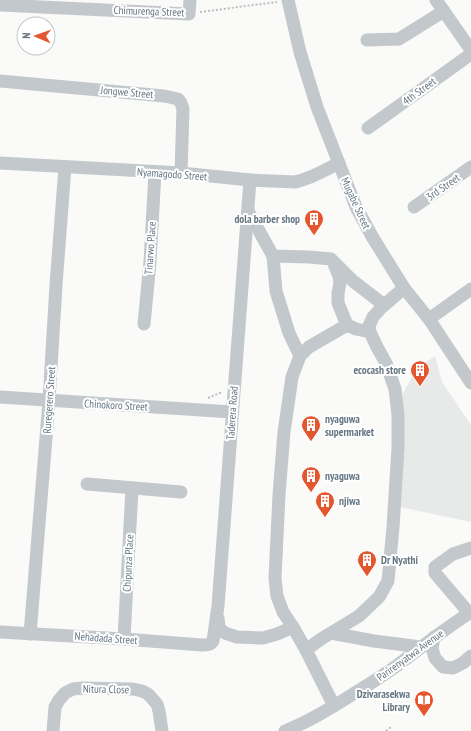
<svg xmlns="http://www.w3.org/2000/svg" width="471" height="731" viewBox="0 0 471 731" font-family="'PT Sans Narrow',sans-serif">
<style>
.built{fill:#e8e9e9}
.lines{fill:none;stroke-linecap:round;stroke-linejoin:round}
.path{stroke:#bbbfc2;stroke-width:2;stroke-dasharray:2 2;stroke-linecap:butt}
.minor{stroke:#c3c8cc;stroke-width:13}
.labels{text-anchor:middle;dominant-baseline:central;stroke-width:4;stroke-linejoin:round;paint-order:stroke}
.street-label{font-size:11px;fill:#657683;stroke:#fff}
.poi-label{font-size:11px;font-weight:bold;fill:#657683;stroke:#fff;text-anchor:start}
</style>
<rect width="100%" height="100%" fill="#fafaf8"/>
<path class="built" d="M 435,356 L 442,382 L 471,425 L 471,522 L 400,507 L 401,397 L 417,368 Z"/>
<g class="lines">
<g class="path">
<path d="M 200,12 L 277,2"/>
<path d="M 208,398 L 222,392"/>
<path d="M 386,731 L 391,727"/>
</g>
<g class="minor">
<path d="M 288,0 L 300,52 L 317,107 L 356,207 L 373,238 L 404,288 L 429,319 L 471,383"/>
<path d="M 436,0 L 471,50"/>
<path d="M 0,5 L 189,14 L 190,0"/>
<path d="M 367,40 L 399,39 L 444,11"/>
<path d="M 0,81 L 164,96 L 178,99 L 181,103 L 183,109 L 181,173"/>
<path d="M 368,128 L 471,54"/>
<path d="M 0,163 L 181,173 L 250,180 L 295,182 C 311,179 325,170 339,163"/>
<path d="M 414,207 L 471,167"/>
<path d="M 248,211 L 273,256 L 309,257 L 331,259 L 353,281 L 384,305"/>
<path d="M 273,256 L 276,291 L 289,333 L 300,356"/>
<path d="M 334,264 L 339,276 L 340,283 L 338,293 L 338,303 L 347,325 L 356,329 L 370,332"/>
<path d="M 429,319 L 471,289"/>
<path d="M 144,324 L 150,262 L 155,172"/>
<path d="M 0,397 L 232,412"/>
<path d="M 87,484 L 181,492"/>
<path d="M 471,548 L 453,554 L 435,567 L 435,573 L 469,613 L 471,613"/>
<path d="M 218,618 L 219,628 L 225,633 L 237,637 L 263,638 L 277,634 L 293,627"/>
<path d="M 0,632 L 124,639 L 202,645 C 207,645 210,645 213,641 L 218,606 L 250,180"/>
<path d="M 331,633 L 359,616 L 379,597 L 388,581 L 393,527 L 398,448 L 398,415 L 395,389 L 386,363 L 377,347 L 370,332 L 369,326 L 373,317 L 382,307 L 404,288"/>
<path d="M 30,634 L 49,401 L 56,285 L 65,167"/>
<path d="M 434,637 L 432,648 L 435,658 L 443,667 L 453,668 L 463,663 L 471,656"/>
<path d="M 124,639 L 132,488"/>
<path d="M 306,650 L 293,627 L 283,612 L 277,596 L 275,578 L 279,495 L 284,432 L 292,377 L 300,356 L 309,347 L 347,325"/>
<path d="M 334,706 L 306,650 L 321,639 L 331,633 L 374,641 L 421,647"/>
<path d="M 53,731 L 55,707 L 59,700 L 65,693 L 73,689 L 82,688 L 133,689 L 142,691 L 148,694 L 157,704 L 159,711 L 162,731"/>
<path d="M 285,731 C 308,722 329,709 350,696 C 366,686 383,676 399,664 C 423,646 446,628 471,612"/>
</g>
</g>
<defs>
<symbol id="building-pin" viewBox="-11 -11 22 30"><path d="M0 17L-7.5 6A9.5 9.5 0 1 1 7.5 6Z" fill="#e4572e" stroke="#fff"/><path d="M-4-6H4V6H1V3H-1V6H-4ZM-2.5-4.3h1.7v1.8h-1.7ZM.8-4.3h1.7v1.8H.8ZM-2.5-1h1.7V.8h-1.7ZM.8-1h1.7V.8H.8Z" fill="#fff"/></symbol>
<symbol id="library-pin" viewBox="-11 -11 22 30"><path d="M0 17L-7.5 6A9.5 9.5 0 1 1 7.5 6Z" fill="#e4572e" stroke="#fff"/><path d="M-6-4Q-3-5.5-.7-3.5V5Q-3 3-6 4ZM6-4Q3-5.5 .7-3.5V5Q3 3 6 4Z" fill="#fff"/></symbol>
</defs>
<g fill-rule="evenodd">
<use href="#building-pin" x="303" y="208" width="22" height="30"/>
<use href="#building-pin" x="409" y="359" width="22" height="30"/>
<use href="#building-pin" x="300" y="414" width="22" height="30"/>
<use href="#building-pin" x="300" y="465" width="22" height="30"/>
<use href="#building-pin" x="314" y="490" width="22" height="30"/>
<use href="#building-pin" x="356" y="549" width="22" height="30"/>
<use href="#library-pin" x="413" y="689" width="22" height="30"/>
</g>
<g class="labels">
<g class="street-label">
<text transform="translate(149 11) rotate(2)">Chimurenga Street</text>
<text transform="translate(419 91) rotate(-36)">4th Street</text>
<text transform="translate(127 92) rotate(5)">Jongwe Street</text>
<text transform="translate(172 174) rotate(4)">Nyamagodo Street</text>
<text transform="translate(443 187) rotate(-35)">3rd Street</text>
<text transform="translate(356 203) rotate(65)">Mugabe Street</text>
<text transform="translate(150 248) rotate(-86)">Tinarwo Place</text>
<text transform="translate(49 400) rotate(-86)">Ruregerero Street</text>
<text transform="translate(116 405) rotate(3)">Chinokoro Street</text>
<text transform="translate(232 413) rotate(-86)">Taderera Road</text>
<text transform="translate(128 563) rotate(-87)">Chipunza Place</text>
<text transform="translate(106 638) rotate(4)">Nehadada Street</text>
<text transform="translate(410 655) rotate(-36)">Parirenyatwa Avenue</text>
<text transform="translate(106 689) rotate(1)">Nitura Close</text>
</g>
<g class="poi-label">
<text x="300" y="219" text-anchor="end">dola barber shop</text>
<text x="406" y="370" text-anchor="end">ecocash store</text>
<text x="325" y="419">nyaguwa<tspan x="325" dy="13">supermarket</tspan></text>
<text x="325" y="476">nyaguwa</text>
<text x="339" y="501">njiwa</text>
<text x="381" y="560">Dr Nyathi</text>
<text x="410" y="694" text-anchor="end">Dzivarasekwa<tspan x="410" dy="13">Library</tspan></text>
</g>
</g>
<g transform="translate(36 36) rotate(272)"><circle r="19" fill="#ffffff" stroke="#c1c8cd"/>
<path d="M0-3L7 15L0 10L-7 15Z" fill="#e4572e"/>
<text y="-6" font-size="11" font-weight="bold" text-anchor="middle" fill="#657683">N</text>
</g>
</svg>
